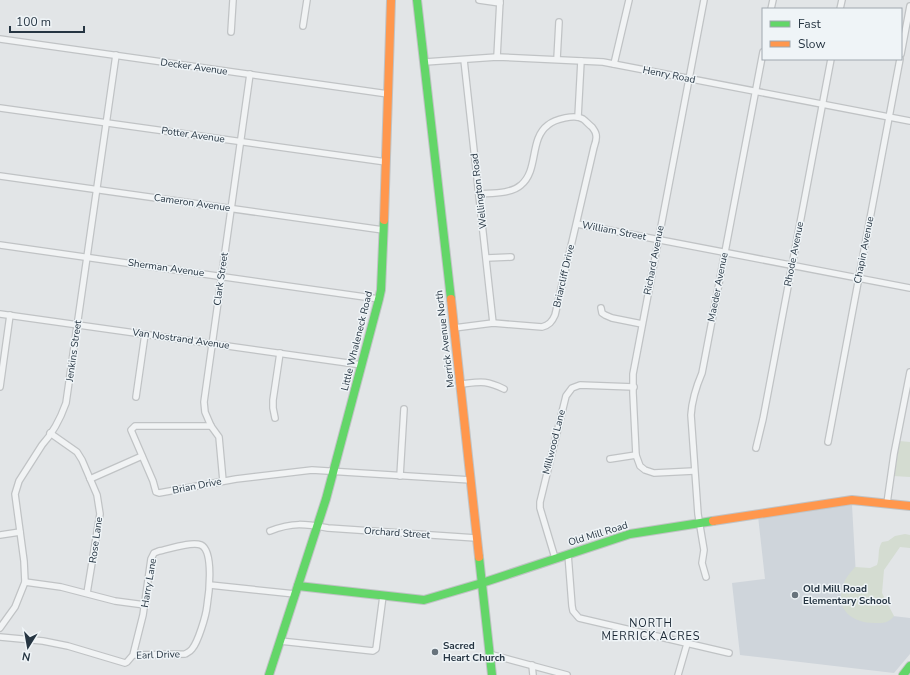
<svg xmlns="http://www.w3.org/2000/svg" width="910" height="675" viewBox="0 0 910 675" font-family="'Nunito Sans',sans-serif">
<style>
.built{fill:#cfd5db}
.green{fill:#d4dcd1}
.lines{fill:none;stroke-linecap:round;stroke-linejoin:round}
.street-casing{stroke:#c0c3c5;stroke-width:8}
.fast-casing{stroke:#c0c3c5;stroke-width:10}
.slow-casing{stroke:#c0c3c5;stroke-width:10}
.street{stroke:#f1f3f4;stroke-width:5.5}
.fast{stroke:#63d668;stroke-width:8}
.slow{stroke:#ff974d;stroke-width:8}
.poi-dot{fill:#68737c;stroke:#eff4f7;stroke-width:1.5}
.labels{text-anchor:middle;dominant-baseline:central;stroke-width:3;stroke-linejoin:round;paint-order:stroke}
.street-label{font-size:10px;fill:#263542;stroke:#eff4f7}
.poi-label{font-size:10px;font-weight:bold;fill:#263542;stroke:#eff4f7;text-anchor:start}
.neighbourhood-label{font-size:11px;letter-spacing:1px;fill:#192633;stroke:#eff4f7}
</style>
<rect width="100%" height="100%" fill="#e2e5e7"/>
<path class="built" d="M 852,505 L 858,612 L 910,618 L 910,654 L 894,673 L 740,655 L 732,583 L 765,579 L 758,516 Z"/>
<g class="green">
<path d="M 899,441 L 910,442 L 910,477 L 893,476 Z"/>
<path d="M 905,534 L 910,535 L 910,548 L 900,547 L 884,570 L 882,593 L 894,616 C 889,623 883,623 875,623 C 852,623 835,610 843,586 C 845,578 850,573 855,567 L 870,568 L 877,565 C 880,557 877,549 882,542 L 888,541 L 895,536 Z"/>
</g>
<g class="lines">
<defs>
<g id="street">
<path d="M 479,0 L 500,3"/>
<path d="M 771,9 L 773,0"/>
<path d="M 840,9 L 842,0"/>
<path d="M 303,26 L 307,0"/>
<path d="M 231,32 L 233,0"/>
<path d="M 0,39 L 388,94"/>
<path d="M 901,54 L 910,6"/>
<path d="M 497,57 L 500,0"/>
<path d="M 557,59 L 559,22"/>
<path d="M 464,60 L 493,323"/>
<path d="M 425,62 L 497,57 L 603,62 L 910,121"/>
<path d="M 614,64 L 629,0"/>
<path d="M 0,108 L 386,162"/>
<path d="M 578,117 L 581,61"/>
<path d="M 0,176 L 383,230"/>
<path d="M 577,224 L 910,288"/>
<path d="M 0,245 L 379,299"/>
<path d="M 487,258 L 511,257"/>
<path d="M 601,308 L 602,313 L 605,315 L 612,318 L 642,324"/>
<path d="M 0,314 L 362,365"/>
<path d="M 454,328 L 493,323 L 542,327 C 549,325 552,322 555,315 L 594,147 C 595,144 597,139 596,135 C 596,132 594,130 592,127 C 589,125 586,121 583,119 C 575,114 555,119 548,125 C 529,139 539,170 521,185 C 511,194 492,193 479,194"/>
<path d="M 461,384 C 481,382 485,380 504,389"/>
<path d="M 0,387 L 10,315"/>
<path d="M 136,397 L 145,334"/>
<path d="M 275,418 L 273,408 L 273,400 L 280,353"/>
<path d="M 211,426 L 135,426 L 131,430 L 153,481 L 156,492 L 159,493 L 236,479 L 312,470 L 471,480"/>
<path d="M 50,433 L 77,452 L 82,460 L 97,495 L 100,514 L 87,593"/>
<path d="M 828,442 L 900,59"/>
<path d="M 756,448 L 763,419 L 831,59"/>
<path d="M 610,459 L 636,455"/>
<path d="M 694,471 L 654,473 L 645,470 L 640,466 L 636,455 L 633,393 L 633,374 L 704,0"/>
<path d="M 400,476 L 404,409"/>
<path d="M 90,479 L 142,456"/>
<path d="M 223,481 L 219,437 L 211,426 L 205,412 L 204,402 L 250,74"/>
<path d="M 887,503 L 894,454 L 910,372"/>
<path d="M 270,531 C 293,522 305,524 328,528 L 476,538"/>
<path d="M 0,535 L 20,532"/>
<path d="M 568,554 L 572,606 L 573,611 L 579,618 L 729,653"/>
<path d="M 555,558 L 540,508 L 540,502 L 566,396 L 572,388 L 580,385 L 634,387"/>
<path d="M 706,577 L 702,563 L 704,550 L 698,514 L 691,415 C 692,399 696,387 702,373 L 763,52"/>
<path d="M 25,582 L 61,587 L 115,601 L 145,605"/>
<path d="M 210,585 L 295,594"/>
<path d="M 0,628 L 15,607 L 25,582 L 24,561 L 15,494 L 19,481 L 42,445 C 52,434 61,417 66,403 L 116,55"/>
<path d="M 0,637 L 43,641 L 68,646 L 125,663 L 127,662 L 133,655 L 185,654 C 187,653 190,652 192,649 C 198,642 206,616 207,606 C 209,594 214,551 201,545 C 192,541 169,549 159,551 L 154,553 L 151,559 L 143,615 L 133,655"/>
<path d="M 280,641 L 373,651 L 376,649 L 383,596"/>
<path d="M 489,654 L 567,675"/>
<path d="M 532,665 L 533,675"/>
<path d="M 678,675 L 687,644"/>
</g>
<g id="fast">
<path d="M 417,0 L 451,299"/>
<path d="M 479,557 L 492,675"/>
<path d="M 298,586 L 424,600 L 482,583 L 630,534 L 713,521"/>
<path d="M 269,675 L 326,499 L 379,299 L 381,290 L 384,220"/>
<path d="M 903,675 L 910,666"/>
</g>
<g id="slow">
<path d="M 384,220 L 391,0"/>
<path d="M 451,299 L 479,557"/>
<path d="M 713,521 L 852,500 L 910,506"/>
</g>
</defs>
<use href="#street" class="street-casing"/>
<use href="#fast" class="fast-casing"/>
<use href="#slow" class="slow-casing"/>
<use href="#street" class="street"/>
<use href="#fast" class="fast"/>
<use href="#slow" class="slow"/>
</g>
<g class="poi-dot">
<circle cx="795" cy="595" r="4"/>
<circle cx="435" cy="652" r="4"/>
</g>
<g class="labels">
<g class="street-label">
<text transform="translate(194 67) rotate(8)">Decker Avenue</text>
<text transform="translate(669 75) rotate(11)">Henry Road</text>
<text transform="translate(193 135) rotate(8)">Potter Avenue</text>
<text transform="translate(479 191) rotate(-97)">Wellington Road</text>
<text transform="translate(192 203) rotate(8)">Cameron Avenue</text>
<text transform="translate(614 231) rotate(11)">William Street</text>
<text transform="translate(864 250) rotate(-79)">Chapin Avenue</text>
<text transform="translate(794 254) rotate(-79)">Rhode Avenue</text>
<text transform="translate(654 260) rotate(-79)">Richard Avenue</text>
<text transform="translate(166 268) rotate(8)">Sherman Avenue</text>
<text transform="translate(564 276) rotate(-77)">Briarcliff Drive</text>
<text transform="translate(221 279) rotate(-82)">Clark Street</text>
<text transform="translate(718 287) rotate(-79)">Maeder Avenue</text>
<text transform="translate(181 339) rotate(8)">Van Nostrand Avenue</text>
<text transform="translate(445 339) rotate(-97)">Merrick Avenue North</text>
<text transform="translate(357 341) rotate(-76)">Little Whaleneck Road</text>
<text transform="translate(74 351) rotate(-82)">Jenkins Street</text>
<text transform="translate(554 442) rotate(-76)">Millwood Lane</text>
<text transform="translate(197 486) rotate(-11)">Brian Drive</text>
<text transform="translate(397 533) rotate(4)">Orchard Street</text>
<text transform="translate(598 534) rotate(-17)">Old Mill Road</text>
<text transform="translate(96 540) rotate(-82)">Rose Lane</text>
<text transform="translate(149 583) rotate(-80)">Harry Lane</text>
<text transform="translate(158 655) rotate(-2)">Earl Drive</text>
</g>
<g class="poi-label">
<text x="803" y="589">Old Mill Road<tspan x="803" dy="12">Elementary School</tspan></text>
<text x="443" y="646">Sacred<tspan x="443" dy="12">Heart Church</tspan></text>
</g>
<g class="neighbourhood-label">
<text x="651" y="623">NORTH<tspan x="651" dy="13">MERRICK ACRES</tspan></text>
</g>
</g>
<rect x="762" y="8" width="140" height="52" fill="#eff4f7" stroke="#9fa8af"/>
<rect x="770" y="21" width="20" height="6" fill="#63d668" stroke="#9fa8af"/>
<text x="798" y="28" font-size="12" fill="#263542">Fast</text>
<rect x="770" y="41" width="20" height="6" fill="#ff974d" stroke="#9fa8af"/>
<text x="798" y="48" font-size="12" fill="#263542">Slow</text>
<g transform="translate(28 647) rotate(191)" stroke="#eff4f7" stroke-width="3" paint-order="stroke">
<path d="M0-3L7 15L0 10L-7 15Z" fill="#263542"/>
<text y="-6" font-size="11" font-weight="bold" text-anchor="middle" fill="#263542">N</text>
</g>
<path d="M10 26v6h74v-6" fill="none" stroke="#263542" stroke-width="2"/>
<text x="16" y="26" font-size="12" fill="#263542" stroke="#eff4f7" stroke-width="3" paint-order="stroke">100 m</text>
</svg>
